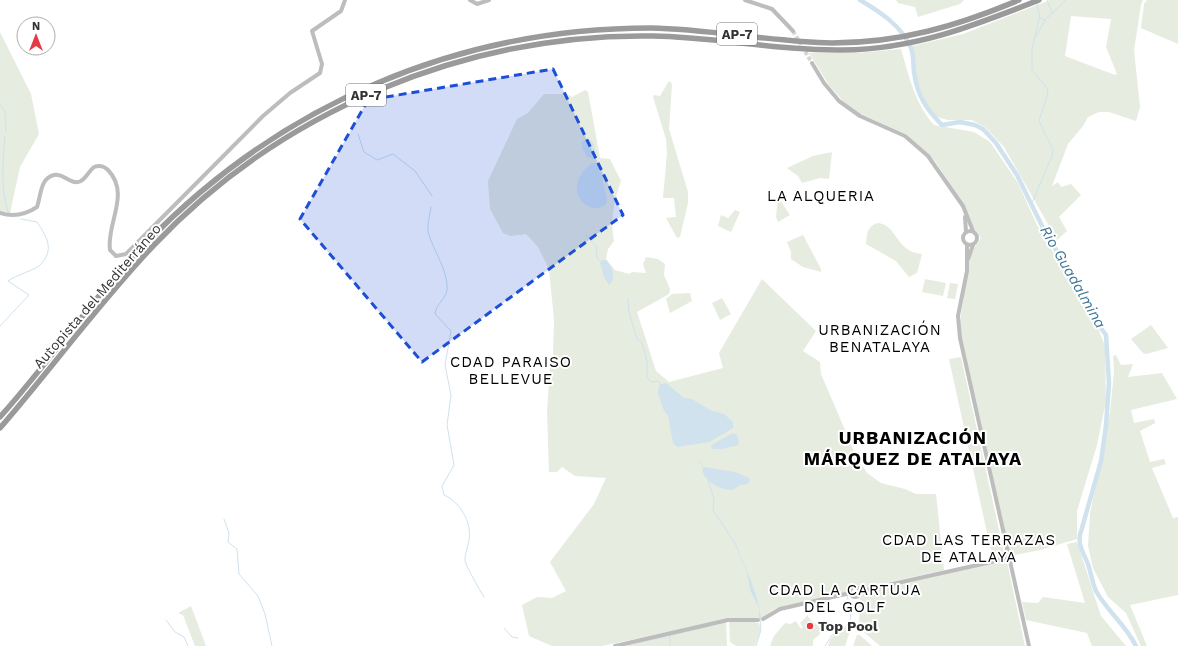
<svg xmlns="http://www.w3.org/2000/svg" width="1178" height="646" viewBox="0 0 1178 646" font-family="'Work Sans',sans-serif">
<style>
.green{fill:#e6ecdf;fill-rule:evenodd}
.water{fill:#cfe2ee}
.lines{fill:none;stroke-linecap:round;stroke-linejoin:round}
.stream{stroke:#cfe2ee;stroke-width:1}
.river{stroke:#cfe2ee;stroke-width:4.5}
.secondary-tunnel{stroke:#d6d6d6;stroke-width:4;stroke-dasharray:4 2;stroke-linecap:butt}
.secondary{stroke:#bdbdbd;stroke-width:4}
.highway{stroke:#9a9a9a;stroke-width:5.5}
.marked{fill:#1d4ed8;fill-opacity:0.2;stroke:#1d4ed8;stroke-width:3;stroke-dasharray:8 5;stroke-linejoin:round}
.poi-dot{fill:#e63946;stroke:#fff;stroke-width:1.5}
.labels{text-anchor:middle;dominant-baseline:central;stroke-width:4;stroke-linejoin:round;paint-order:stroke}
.shield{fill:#fff;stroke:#707070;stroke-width:1}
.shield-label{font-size:13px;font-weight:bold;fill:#333}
.street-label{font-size:14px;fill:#333;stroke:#fff}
.poi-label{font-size:14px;font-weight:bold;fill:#333;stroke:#fff;text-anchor:start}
.neighbourhood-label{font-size:15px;letter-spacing:1px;fill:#000;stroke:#fff}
.water-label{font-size:15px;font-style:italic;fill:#3f7597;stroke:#fff}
.district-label{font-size:18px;font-weight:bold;letter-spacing:1px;fill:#000;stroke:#fff}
</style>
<rect width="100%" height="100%" fill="#fff"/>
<g class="green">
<path d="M 896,0 L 964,0 L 960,4 L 918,17 L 915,7 L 898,3 Z"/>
<path d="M 1050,0 L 1143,0 L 1141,5 L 1134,50 L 1140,107 L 1136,121 L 1109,112 L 1099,112 L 1088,117 L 1083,126 L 1068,144 L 1052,186 L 1058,182 L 1061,187 L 1071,184 L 1081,195 L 1059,217 L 1067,231 L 1057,240 L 1004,147 L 985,127 L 972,120 L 948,120 L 937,117 L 928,109 L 918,85 L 912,46 L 963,34 ZM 1071,16 L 1111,19 L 1106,47 L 1117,74 L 1115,75 L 1065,56 Z"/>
<path d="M 1147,0 L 1178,0 L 1178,44 L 1141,28 L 1144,4 Z"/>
<path d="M 0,32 L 31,94 L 39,134 L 20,167 L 10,213 L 0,211 Z"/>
<path d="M 901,49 C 909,76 915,104 934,125 L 974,132 L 990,142 L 1018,183 L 1037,225 L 1073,285 L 1085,310 L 1097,326 L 1105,346 L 1106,401 L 1097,445 L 1077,511 L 1077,539 L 1040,550 L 1009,556 L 963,345 L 960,323 L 969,260 L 972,251 L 981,238 L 972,226 L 962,202 L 935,161 L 906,134 L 861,114 L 844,102 L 829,85 L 809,53 L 857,53 Z"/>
<path d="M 669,81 L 672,84 L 669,129 L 688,192 L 688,203 L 680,237 L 677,238 L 666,218 L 676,217 L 674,198 L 663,198 L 667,153 L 666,139 L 653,97 L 654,95 L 660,96 Z"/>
<path d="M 585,90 L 588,92 L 600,158 L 610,159 L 621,181 C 614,201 610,220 614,241 L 608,249 L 606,259 L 615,270 L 629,274 L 632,272 L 646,273 L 643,264 L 646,257 L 658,259 L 665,264 L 664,275 L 670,289 L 669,294 L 637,312 L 656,371 L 669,382 L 723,368 L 719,353 L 762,279 L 816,331 L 803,351 L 820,362 L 821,374 L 857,458 L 867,473 L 881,483 L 905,489 L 916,494 L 936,494 L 944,570 L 863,588 L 859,585 L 853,585 L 845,593 L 775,609 L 761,618 L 733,618 L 602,646 L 552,646 L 529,636 L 522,605 L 537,597 L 552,598 L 566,591 L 550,562 L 594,504 L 606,478 L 575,476 L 562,467 L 557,472 L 549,472 L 547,412 L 550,366 L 553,355 L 554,320 L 549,269 L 538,247 L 526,234 L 511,236 L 503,233 L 490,209 L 488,181 L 517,119 L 528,113 L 544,94 L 567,94 L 572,97 Z"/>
<path d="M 832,152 L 829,179 L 820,178 L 802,183 L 798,176 L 787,168 L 813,156 Z"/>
<path d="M 778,197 L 790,215 L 778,222 L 776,217 Z"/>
<path d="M 735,210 L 740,212 L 731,232 L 718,226 L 721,215 L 728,218 Z"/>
<path d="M 878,223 C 898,225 895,252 922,254 L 917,273 L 909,277 L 896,261 L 866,244 C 867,234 867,226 878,223 Z"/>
<path d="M 803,235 L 821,269 L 821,272 L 803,267 L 791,259 L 791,252 L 787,242 Z"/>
<path d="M 925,279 L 946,283 L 943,296 L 922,292 Z"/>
<path d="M 950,283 L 958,284 L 955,299 L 947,298 Z"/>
<path d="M 690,293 L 692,301 L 670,313 L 666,299 L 672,294 Z"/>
<path d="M 722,298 L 731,314 L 720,320 L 712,303 Z"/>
<path d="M 1151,325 L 1168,348 L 1146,354 L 1143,353 L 1131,339 Z"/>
<path d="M 1116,355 L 1121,365 L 1133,364 L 1128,377 L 1162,373 L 1177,399 L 1131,410 L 1134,423 L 1154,419 L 1155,423 L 1140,431 L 1150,462 L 1164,459 L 1166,464 L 1152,468 L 1173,518 L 1178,517 L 1178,595 L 1130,605 L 1147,646 L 1141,646 L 1126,613 L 1108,597 L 1093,568 L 1088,546 L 1090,514 L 1110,412 L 1114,372 L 1113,356 Z"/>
<path d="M 961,357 L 1005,557 L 993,560 L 949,359 Z"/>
<path d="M 1077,542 L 1101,616 L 1126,646 L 1092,646 L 1087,633 L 1026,620 L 1022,602 L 1038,603 L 1043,597 L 1085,603 L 1067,544 Z"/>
<path d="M 1005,560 L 1007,562 L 1025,646 L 880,646 L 859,628 L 860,598 L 865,591 Z"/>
<path d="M 191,606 L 206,646 L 195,646 L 183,615 L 178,613 Z"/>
<path d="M 808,615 L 808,617 L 819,627 L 822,627 L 820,634 L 813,640 L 813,646 L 770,646 L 774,636 L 785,623 L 790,624 L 796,621 L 801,629 L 803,627 L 800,623 Z"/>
<path d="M 740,620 L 759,623 L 761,630 L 755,646 L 736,646 L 730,642 L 729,622 Z"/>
<path d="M 726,622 L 727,646 L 620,646 Z"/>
<path d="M 852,625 L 845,646 L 828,646 C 830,634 842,629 852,625 Z"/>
<path d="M 857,635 L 860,635 L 872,646 L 853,646 Z"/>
</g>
<g class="water">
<path d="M 586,139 C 596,140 594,149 596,156 L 593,159 L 587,157 L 582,148 L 582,142 Z"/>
<path d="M 592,163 L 597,163 L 599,165 L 599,172 L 603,175 C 600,185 610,193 606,204 C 590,219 558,189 592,163 Z"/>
<path d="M 602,260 L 606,260 C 612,267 617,277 609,285 L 604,277 L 600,263 Z"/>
<path d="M 666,383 L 684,398 L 692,399 L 710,410 L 724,414 L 733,422 L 733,428 L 709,442 L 677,447 L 673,443 L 668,415 L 664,411 L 658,393 L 659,385 Z"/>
<path d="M 733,433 L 737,435 L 739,442 L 738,445 L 722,449 L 712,449 L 711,445 Z"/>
<path d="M 704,467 L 735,472 L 749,478 L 750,482 L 747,484 L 740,485 L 733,490 C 720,490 707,483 702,471 Z"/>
<path d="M 734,542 L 735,542 C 745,567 757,590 761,618 L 759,619 L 759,608 L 750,590 L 747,572 Z"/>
</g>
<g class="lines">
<g class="stream">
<path d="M 1047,0 L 1052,13"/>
<path d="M 1037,4 L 1040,18 L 1045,20"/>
<path d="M 1036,36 L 1045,20 L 1066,0"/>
<path d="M 0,105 L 5,111 L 6,132"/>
<path d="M 358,134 L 364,152 L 377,160 L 393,154 L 415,171 L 432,196"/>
<path d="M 5,136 C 3,165 0,183 8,212"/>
<path d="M 1031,205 L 1052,156 L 1053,150 L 1039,121 L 1048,93 L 1047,88 L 1032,70 L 1032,49 L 1039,19"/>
<path d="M 431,207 C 430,215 426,228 429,235 C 434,251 445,266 447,284 C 449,299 436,302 435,314 L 451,331 L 445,365 L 451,395 L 447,425 L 454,465 L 442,486 L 444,495 C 460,502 472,522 469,540 C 468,548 463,557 466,564 C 471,575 478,587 484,597"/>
<path d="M 586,235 L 596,246 L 597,258 L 601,262"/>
<path d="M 628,298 L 629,312 L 637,339 L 642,343 L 647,361 L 647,377 L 651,382 L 658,381 L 662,385"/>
<path d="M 0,326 L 29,295 L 8,281 C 16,275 35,270 40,265 C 55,250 47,237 37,222 L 21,219"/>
<path d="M 700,462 L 704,468"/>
<path d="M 708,480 L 714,499 L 713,510 L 734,542"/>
<path d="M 224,519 L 229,533 L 228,542 L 237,549 L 239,574 L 258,596 L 265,614 L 272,646"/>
<path d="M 166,620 L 175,632 L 184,637 L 188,646"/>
<path d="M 504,628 L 512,637 L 518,638"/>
<path d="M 670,636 L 670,646"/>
<path d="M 637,643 L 711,626"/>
<path d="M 756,646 L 761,630 L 760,618"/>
<path d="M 825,646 L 832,635 L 850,624 L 851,610 L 847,596"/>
</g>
<path class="river" d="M 860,0 C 879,11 902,26 911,48 C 914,55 913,65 914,72 C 917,95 926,109 942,125 L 960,122 L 975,125 L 983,129 L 996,143 L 1017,175 L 1044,230 L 1079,288 L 1092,316 L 1106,335 L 1109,383 L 1106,425 L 1101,461 L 1080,535 C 1078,546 1084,554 1088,564 C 1091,573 1092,582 1096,591 C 1107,611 1126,625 1136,646"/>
<path class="secondary-tunnel" d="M 793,31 L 812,63"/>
<g class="secondary">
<path d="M 470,0 L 477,4 L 489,0"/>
<path d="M 745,0 L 772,9 L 793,31"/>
<path d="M 812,63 L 824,83 L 839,101 L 860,116 L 905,136 L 928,156 L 963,206 L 973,231"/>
<path d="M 0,213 C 13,217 25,215 37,207 C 41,196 40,178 54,175 C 64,173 71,186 81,181 C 86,178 89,171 94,167 C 99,165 104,166 108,170 C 131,194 106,224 110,250 L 116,256 L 126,254 L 263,116 L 290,93 L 320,73 L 322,64 L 312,31 L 341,11 L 345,0"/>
<path d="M 965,217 L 966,232"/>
<circle cx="970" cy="238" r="7"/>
<path d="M 967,245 L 967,271 L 958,316 L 960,338 L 1029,646"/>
<path d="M 968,259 L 973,245"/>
<circle cx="855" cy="592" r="5"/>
<path d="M 861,591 L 1009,558"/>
<path d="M 763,619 L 780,609 L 850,593"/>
<path d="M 615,646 L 728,620 L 758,620"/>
</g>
<g class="highway">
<path d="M 0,417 C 51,360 94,296 147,242 C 281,104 458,28 651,28 C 711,29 771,42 832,43 C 900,43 957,26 1019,0"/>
<path d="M 0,428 C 52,368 99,303 154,245 C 282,110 467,33 653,36 C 716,37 780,51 843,50 C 915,49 973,26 1039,0"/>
</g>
</g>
<path class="marked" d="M 553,69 L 623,215 L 422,362 L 300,219 L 368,100 Z"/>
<circle class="poi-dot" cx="810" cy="626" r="4"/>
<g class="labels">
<g class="shield">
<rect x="717" y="23" width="40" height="22" rx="3"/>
<rect x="346" y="84" width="40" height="22" rx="3"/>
</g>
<g class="shield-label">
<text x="737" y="34">AP-7</text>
<text x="366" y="95">AP-7</text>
</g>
<g class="street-label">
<text transform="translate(97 296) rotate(-49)">Autopista del Mediterráneo</text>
</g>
<g class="poi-label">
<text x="818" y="626">Top Pool</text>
</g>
<g class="neighbourhood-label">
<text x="821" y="196">LA ALQUERIA</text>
<text x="880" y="330">URBANIZACIÓN<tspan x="880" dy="17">BENATALAYA</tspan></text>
<text x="511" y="362">CDAD PARAISO<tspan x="511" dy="17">BELLEVUE</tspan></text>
<text x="969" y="540">CDAD LAS TERRAZAS<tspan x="969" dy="17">DE ATALAYA</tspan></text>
<text x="845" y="590">CDAD LA CARTUJA<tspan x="845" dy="17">DEL GOLF</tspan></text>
</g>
<g class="water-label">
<text transform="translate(1073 277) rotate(60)">Rio Guadalmina</text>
</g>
<g class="district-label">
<text x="913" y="437">URBANIZACIÓN<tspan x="913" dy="21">MÁRQUEZ DE ATALAYA</tspan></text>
</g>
</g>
<g transform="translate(36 36)"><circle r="19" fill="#ffffff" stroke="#adadad"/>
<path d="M0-3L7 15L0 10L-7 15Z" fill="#e63946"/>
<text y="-6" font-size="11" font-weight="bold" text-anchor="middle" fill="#333333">N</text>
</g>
</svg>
